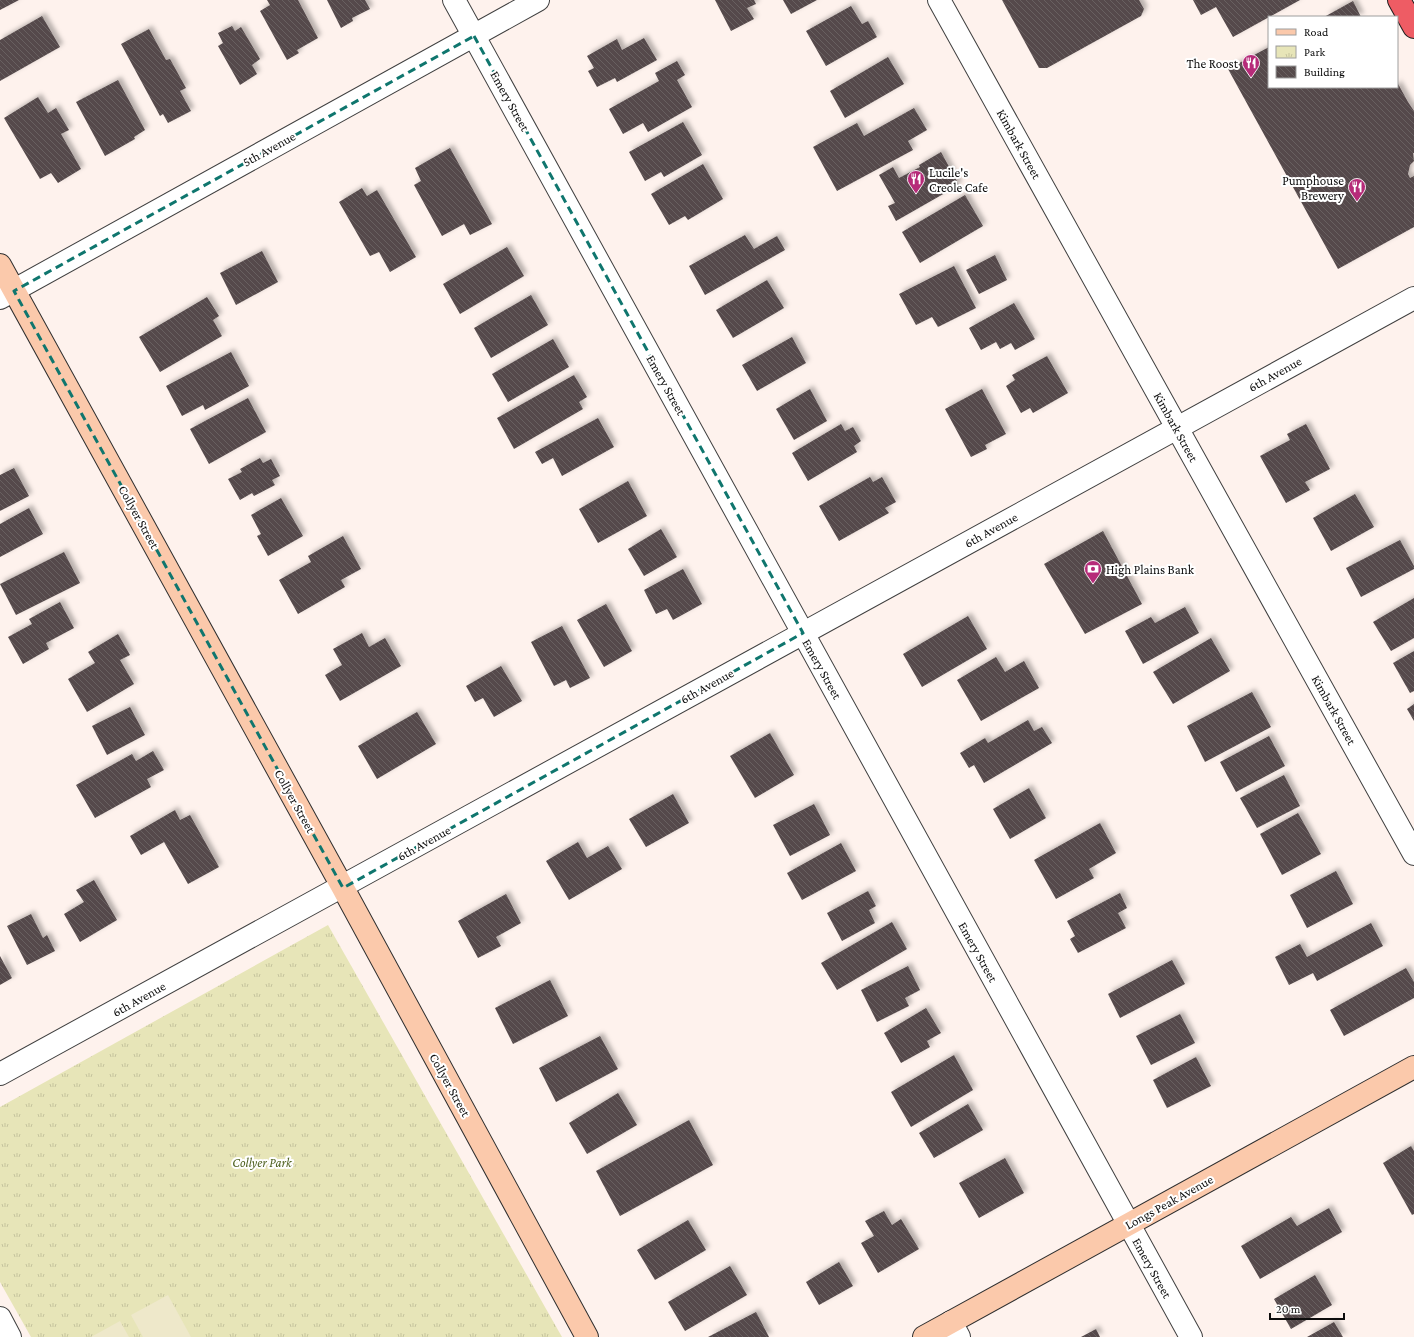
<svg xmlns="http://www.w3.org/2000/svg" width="1414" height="1337" viewBox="0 0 1414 1337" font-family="'Crimson Pro',serif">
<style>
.park{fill:url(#park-tufts)}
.pitch{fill:#eee8ca}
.building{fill:url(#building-back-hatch);filter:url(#shadow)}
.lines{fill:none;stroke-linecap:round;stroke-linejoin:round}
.street-casing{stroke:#404040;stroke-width:24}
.secondary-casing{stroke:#2f2f2f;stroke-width:24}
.highway-casing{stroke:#1e1e1e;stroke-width:24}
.street{stroke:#fff;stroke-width:22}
.secondary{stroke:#fbc9ab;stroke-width:22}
.highway{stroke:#ee5c64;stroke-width:22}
.marked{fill:none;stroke:#0f766e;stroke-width:3;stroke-dasharray:8 5;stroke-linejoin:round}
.labels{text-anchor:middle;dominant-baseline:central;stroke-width:4;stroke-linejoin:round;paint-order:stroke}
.poi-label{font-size:13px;fill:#0d0d0d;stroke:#fff;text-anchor:end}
.street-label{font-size:13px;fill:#0d0d0d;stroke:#fff}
.park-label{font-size:13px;font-style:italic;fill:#4f6120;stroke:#fff}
</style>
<defs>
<pattern id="park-tufts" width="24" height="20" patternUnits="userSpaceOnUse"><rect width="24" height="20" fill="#e7e5b8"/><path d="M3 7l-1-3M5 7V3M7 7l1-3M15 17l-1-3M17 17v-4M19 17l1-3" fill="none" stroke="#c5c39d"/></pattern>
<pattern id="building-back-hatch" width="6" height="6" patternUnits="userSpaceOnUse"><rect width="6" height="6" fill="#554a4b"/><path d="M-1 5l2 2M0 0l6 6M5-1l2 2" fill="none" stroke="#686060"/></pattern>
<filter id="shadow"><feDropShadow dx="3.5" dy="-3.5" stdDeviation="2" flood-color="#0004"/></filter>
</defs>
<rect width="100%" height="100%" fill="#fef2ed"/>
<path class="park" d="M 328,925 L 562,1337 L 31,1337 L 0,1282 L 0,1107 Z"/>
<g class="pitch">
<path d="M 168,1295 L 191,1337 L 143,1337 L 131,1315 Z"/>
<path d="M 120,1321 L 129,1337 L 91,1337 Z"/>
</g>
<g class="building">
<path d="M 0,0 L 19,0 L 0,10 Z"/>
<path d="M 267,0 L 298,0 L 318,38 L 297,50 L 299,53 L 287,60 L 260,11 L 270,5 Z"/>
<path d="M 327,0 L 365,0 L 370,9 L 352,18 L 353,21 L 341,28 Z"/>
<path d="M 715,0 L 754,0 L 756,4 L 747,8 L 754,19 L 731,31 Z"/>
<path d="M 783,0 L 817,0 L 791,14 Z"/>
<path d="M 1002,0 L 1139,0 L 1144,9 L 1141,16 L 1047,68 L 1039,68 Z"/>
<path d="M 1193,0 L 1300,0 L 1233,37 L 1216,7 L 1201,15 Z"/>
<path d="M 1353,1 L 1361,17 L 1324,17 Z"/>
<path d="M 851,6 L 862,24 L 868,21 L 877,37 L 826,66 L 806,31 Z"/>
<path d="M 42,16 L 60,47 L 0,81 L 0,40 Z"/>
<path d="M 232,26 L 235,31 L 241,27 L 260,59 L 252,65 L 257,74 L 240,85 L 218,46 L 223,43 L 218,33 Z"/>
<path d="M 149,29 L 166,60 L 170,59 L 186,88 L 180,91 L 191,111 L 168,123 L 163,114 L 160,116 L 121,44 Z"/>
<path d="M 644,38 L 657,60 L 617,82 L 615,78 L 597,87 L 588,71 L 594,68 L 587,56 L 617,39 L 622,50 Z"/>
<path d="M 1269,47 L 1269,87 L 1397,87 L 1397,82 L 1408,102 L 1414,111 L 1414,153 L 1413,153 L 1414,161 L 1410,165 L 1408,174 L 1410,178 L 1414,176 L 1414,227 L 1338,269 L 1228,69 Z"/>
<path d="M 888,57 L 904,84 L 845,118 L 830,91 Z"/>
<path d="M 677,61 L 685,75 L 677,80 L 692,107 L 648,132 L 643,123 L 623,134 L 609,109 L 659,81 L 655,73 Z"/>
<path d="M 118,80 L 145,130 L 134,137 L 135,139 L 105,156 L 76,102 Z"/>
<path d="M 38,97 L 48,113 L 56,108 L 69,130 L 61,134 L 81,169 L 58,183 L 51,173 L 40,179 L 4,118 Z"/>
<path d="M 914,108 L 927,130 L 908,141 L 913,150 L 837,191 L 813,147 L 857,123 L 864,136 Z"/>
<path d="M 683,122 L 702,155 L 664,177 L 661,172 L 645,181 L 629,152 Z"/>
<path d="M 450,148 L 492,224 L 470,235 L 464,224 L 442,236 L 414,185 L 421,181 L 415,168 Z"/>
<path d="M 941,152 L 959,185 L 896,221 L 888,206 L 895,203 L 879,175 L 893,167 L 899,178 L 920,167 L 919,165 Z"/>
<path d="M 703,164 L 723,199 L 688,220 L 685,216 L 669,225 L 651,194 Z"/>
<path d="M 362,188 L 367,196 L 377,190 L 416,257 L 390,272 L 379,252 L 370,256 L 339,202 Z"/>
<path d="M 965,195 L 983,226 L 920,263 L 902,232 Z"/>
<path d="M 745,235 L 754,249 L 777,236 L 785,250 L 705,295 L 689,266 Z"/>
<path d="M 507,247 L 524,276 L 460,314 L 443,284 Z"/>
<path d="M 262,251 L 278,282 L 236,305 L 220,273 Z"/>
<path d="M 995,255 L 1007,280 L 979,294 L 966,270 Z"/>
<path d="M 954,266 L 976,308 L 938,327 L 932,317 L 916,325 L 899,294 Z"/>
<path d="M 767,280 L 784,308 L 733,338 L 716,310 Z"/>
<path d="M 531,295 L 548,325 L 491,358 L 474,328 Z"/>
<path d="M 207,297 L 219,316 L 213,320 L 222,336 L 160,372 L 139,337 Z"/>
<path d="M 1014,303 L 1035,339 L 1015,350 L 1011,343 L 1000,349 L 996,342 L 981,350 L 969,328 Z"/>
<path d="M 792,337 L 806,363 L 757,391 L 742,365 Z"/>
<path d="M 553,339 L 569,367 L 508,402 L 492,374 Z"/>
<path d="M 231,352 L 249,386 L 205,410 L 203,405 L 182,416 L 166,386 Z"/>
<path d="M 1047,356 L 1068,393 L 1033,413 L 1030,408 L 1021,413 L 1006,386 L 1015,380 L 1012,375 Z"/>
<path d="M 574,375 L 587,397 L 579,402 L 583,409 L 514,449 L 497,418 Z"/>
<path d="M 810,389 L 827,421 L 794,440 L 776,409 Z"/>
<path d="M 982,389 L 1006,434 L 985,445 L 987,449 L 971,457 L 945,409 Z"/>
<path d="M 248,398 L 266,432 L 209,464 L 190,429 Z"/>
<path d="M 598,418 L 614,447 L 562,476 L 553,458 L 542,464 L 535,452 Z"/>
<path d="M 841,424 L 845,431 L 853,427 L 861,441 L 854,446 L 857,452 L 808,481 L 792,453 Z"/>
<path d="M 1306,424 L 1330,469 L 1305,482 L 1310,490 L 1286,503 L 1260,456 L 1290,440 L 1287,434 Z"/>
<path d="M 260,458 L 263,463 L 271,459 L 280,476 L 272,480 L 275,485 L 254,496 L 252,493 L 240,500 L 228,479 L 242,472 L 240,469 Z"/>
<path d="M 14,468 L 29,496 L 0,511 L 0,475 Z"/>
<path d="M 870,477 L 873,482 L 882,477 L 896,502 L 885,508 L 889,513 L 839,541 L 819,506 Z"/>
<path d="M 628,481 L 647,516 L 598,543 L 579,509 Z"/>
<path d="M 1355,494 L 1374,527 L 1331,551 L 1313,518 Z"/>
<path d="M 281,498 L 303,536 L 268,556 L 257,536 L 261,534 L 251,515 Z"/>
<path d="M 29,508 L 43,534 L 0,557 L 0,524 Z"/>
<path d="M 661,529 L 677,557 L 644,576 L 628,549 Z"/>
<path d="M 1103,531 L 1142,604 L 1085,634 L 1044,564 Z"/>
<path d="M 343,536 L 361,569 L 341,580 L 345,587 L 298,614 L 279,580 L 311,562 L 308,556 Z"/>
<path d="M 1400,540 L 1414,566 L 1414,569 L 1361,597 L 1346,568 Z"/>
<path d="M 64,552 L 80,583 L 16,615 L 0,584 Z"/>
<path d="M 683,569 L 702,604 L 673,620 L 667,609 L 656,614 L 644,590 Z"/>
<path d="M 1414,598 L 1414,638 L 1391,651 L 1373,622 Z"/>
<path d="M 60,602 L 74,628 L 46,643 L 49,649 L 23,664 L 8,637 L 32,624 L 29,619 Z"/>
<path d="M 606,604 L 632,651 L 604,667 L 577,620 Z"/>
<path d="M 1185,607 L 1199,633 L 1143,664 L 1125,631 L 1151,617 L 1155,623 Z"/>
<path d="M 968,616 L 987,649 L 922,687 L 903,654 Z"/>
<path d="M 562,626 L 590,678 L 570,688 L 566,680 L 554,686 L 531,642 Z"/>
<path d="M 362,633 L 369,647 L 385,638 L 401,666 L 340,701 L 325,675 L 342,665 L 333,649 Z"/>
<path d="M 118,634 L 130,655 L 120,660 L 134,684 L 87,712 L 68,679 L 95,663 L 88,652 Z"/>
<path d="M 1211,638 L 1230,671 L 1173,704 L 1153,672 Z"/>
<path d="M 1414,651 L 1414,691 L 1410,693 L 1393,663 Z"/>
<path d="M 996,657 L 1005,672 L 1024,661 L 1039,688 L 981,721 L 957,680 Z"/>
<path d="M 501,666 L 522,701 L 494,717 L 483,698 L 475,702 L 466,686 Z"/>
<path d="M 1252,692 L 1271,727 L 1205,762 L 1187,726 Z"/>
<path d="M 1414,704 L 1414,721 L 1407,709 Z"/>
<path d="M 130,707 L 145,735 L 107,755 L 92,726 Z"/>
<path d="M 417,712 L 436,744 L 377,779 L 358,746 Z"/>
<path d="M 1028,720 L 1034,731 L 1042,727 L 1052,743 L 984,783 L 974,765 L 969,768 L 960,753 L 985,738 L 988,743 Z"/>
<path d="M 770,733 L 794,775 L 755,798 L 730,756 Z"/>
<path d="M 1269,736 L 1285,766 L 1236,792 L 1220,762 Z"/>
<path d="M 153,751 L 164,770 L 147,779 L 151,787 L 95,818 L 76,785 L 132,754 L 136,761 Z"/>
<path d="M 1284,775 L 1300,806 L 1257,828 L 1240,798 Z"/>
<path d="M 1029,788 L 1046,818 L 1010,839 L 993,809 Z"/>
<path d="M 673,794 L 689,823 L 646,847 L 629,819 Z"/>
<path d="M 814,804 L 830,835 L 790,856 L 773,825 Z"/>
<path d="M 175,810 L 180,820 L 190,815 L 219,867 L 188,884 L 164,842 L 141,855 L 130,836 Z"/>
<path d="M 1298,813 L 1321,854 L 1282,875 L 1260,834 Z"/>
<path d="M 1100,823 L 1116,853 L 1089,869 L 1094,878 L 1056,899 L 1034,860 Z"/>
<path d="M 578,842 L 587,858 L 608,846 L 622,869 L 569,900 L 546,861 Z"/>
<path d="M 841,843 L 856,871 L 802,900 L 787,873 Z"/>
<path d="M 1336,871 L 1353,904 L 1307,928 L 1290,895 Z"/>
<path d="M 94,880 L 117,920 L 80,942 L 64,914 L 84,902 L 76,890 Z"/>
<path d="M 868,891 L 876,906 L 869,910 L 875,923 L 842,941 L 827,913 Z"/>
<path d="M 1120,893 L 1127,908 L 1118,913 L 1126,928 L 1078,953 L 1070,939 L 1075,936 L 1067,921 Z"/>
<path d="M 506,894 L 521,923 L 496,937 L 501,946 L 478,958 L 458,921 Z"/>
<path d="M 31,914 L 43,938 L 47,935 L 55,951 L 27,965 L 7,926 Z"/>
<path d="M 892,922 L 907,949 L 837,990 L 821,963 Z"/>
<path d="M 1371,923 L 1383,946 L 1317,981 L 1313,973 L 1289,985 L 1275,957 L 1300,944 L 1307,957 Z"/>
<path d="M 0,956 L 12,978 L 0,985 Z"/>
<path d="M 1172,960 L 1185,984 L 1120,1018 L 1108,994 Z"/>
<path d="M 908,966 L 920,990 L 905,998 L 909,1006 L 877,1022 L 861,990 Z"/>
<path d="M 1406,968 L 1414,982 L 1414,998 L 1344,1036 L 1330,1010 Z"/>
<path d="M 550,980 L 568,1016 L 513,1044 L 495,1008 Z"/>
<path d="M 926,1008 L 941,1033 L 927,1041 L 930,1047 L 901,1063 L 884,1033 Z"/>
<path d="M 1180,1014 L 1195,1043 L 1151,1065 L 1136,1036 Z"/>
<path d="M 600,1036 L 618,1069 L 556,1102 L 539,1068 Z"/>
<path d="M 954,1055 L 973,1090 L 911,1127 L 891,1092 Z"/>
<path d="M 1196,1057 L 1211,1086 L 1167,1108 L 1153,1080 Z"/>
<path d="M 618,1093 L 637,1125 L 587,1154 L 569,1123 Z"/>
<path d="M 968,1104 L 983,1130 L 934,1158 L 919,1133 Z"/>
<path d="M 689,1120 L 713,1165 L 620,1216 L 596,1171 Z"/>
<path d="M 1411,1146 L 1414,1151 L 1414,1214 L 1412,1215 L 1383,1163 Z"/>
<path d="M 1005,1158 L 1024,1193 L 979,1218 L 959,1183 Z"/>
<path d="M 1329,1208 L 1342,1232 L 1260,1279 L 1241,1246 L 1291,1217 L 1297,1226 Z"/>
<path d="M 884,1211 L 892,1225 L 901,1219 L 919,1249 L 878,1273 L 861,1243 L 874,1236 L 865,1221 Z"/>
<path d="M 688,1220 L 706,1250 L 655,1280 L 637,1250 Z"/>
<path d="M 839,1262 L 853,1286 L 819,1305 L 806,1282 Z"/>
<path d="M 730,1266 L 747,1295 L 685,1331 L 668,1302 Z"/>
<path d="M 1315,1275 L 1332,1305 L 1291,1329 L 1274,1299 Z"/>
<path d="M 756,1312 L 769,1337 L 708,1337 Z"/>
<path d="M 1334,1322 L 1343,1337 L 1307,1337 Z"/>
<path d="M 1096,1329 L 1100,1337 L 1081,1337 Z"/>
</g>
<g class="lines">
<defs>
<g id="street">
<path d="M 454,0 L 1191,1337"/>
<path d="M 939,0 L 1414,854"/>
<path d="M 0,298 L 538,0"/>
<path d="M 0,1074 C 472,817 942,556 1414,298"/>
<path d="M 0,1318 L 10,1337"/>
<path d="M 951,1322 L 959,1337"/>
</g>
<g id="secondary">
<path d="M 0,265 L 343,888 L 587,1337"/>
<path d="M 924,1337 L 1414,1067"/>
</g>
<path id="highway" d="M 1399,0 L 1414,27"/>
</defs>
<use href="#street" class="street-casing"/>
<use href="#secondary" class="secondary-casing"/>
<use href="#highway" class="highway-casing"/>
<use href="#street" class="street"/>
<use href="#secondary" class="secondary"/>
<use href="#highway" class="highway"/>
</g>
<path class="marked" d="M 474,36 L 803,633 L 343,888 L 14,291 Z"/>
<defs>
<symbol id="restaurant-pin" viewBox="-11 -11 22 30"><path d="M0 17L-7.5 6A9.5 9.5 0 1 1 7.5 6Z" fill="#b62b79" stroke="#fff"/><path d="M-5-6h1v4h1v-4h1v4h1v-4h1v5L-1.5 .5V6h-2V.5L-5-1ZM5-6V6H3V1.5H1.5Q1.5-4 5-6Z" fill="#fff"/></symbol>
<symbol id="bank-pin" viewBox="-11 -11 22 30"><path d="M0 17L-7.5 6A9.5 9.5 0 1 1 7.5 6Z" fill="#b62b79" stroke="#fff"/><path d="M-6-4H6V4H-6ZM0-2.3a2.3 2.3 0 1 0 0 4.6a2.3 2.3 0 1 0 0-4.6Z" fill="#fff"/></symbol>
</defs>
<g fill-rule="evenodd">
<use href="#restaurant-pin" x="1241" y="53" width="20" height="27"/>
<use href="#restaurant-pin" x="906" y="169" width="20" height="27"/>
<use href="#restaurant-pin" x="1347" y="177" width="20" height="27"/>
<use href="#bank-pin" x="1083" y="559" width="20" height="27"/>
</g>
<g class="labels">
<g class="poi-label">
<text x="1238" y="63">The Roost</text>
<text x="929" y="172" text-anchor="start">Lucile's<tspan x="929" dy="15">Creole Cafe</tspan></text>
<text x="1344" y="180">Pumphouse<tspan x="1344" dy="15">Brewery</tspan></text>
<text x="1106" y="569" text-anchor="start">High Plains Bank</text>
</g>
<g class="street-label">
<text transform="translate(510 101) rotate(61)">Emery Street</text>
<text transform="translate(1019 144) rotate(61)">Kimbark Street</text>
<text transform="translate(269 149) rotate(-29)">5th Avenue</text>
<text transform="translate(1275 374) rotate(-29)">6th Avenue</text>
<text transform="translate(666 385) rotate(61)">Emery Street</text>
<text transform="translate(1176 427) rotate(61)">Kimbark Street</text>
<text transform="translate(139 517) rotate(61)">Collyer Street</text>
<text transform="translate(991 530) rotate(-29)">6th Avenue</text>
<text transform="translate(822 669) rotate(61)">Emery Street</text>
<text transform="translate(707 686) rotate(-29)">6th Avenue</text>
<text transform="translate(1334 710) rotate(61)">Kimbark Street</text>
<text transform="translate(295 801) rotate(61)">Collyer Street</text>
<text transform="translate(424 843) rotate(-29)">6th Avenue</text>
<text transform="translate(978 952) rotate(61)">Emery Street</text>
<text transform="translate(139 999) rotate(-29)">6th Avenue</text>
<text transform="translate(450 1085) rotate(61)">Collyer Street</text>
<text transform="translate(1169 1202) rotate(-29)">Longs Peak Avenue</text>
<text transform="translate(1152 1268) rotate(61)">Emery Street</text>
</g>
<g class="park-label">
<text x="262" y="1162">Collyer Park</text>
</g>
</g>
<rect x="1268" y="16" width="130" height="72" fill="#ffffff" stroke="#9e9e9e"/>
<rect x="1276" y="29" width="20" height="6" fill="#fbc9ab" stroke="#9e9e9e"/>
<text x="1304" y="36" font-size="12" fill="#0d0d0d">Road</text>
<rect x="1276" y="46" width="20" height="12" fill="url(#park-tufts)" stroke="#9e9e9e"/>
<text x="1304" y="56" font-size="12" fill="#0d0d0d">Park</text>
<rect x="1276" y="66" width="20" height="12" fill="url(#building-back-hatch)" stroke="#9e9e9e"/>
<text x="1304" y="76" font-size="12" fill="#0d0d0d">Building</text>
<path d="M1270 1313v6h74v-6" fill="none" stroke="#0d0d0d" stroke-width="2"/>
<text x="1276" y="1313" font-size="12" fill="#0d0d0d" stroke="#ffffff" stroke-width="3" paint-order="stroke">20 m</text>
</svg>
